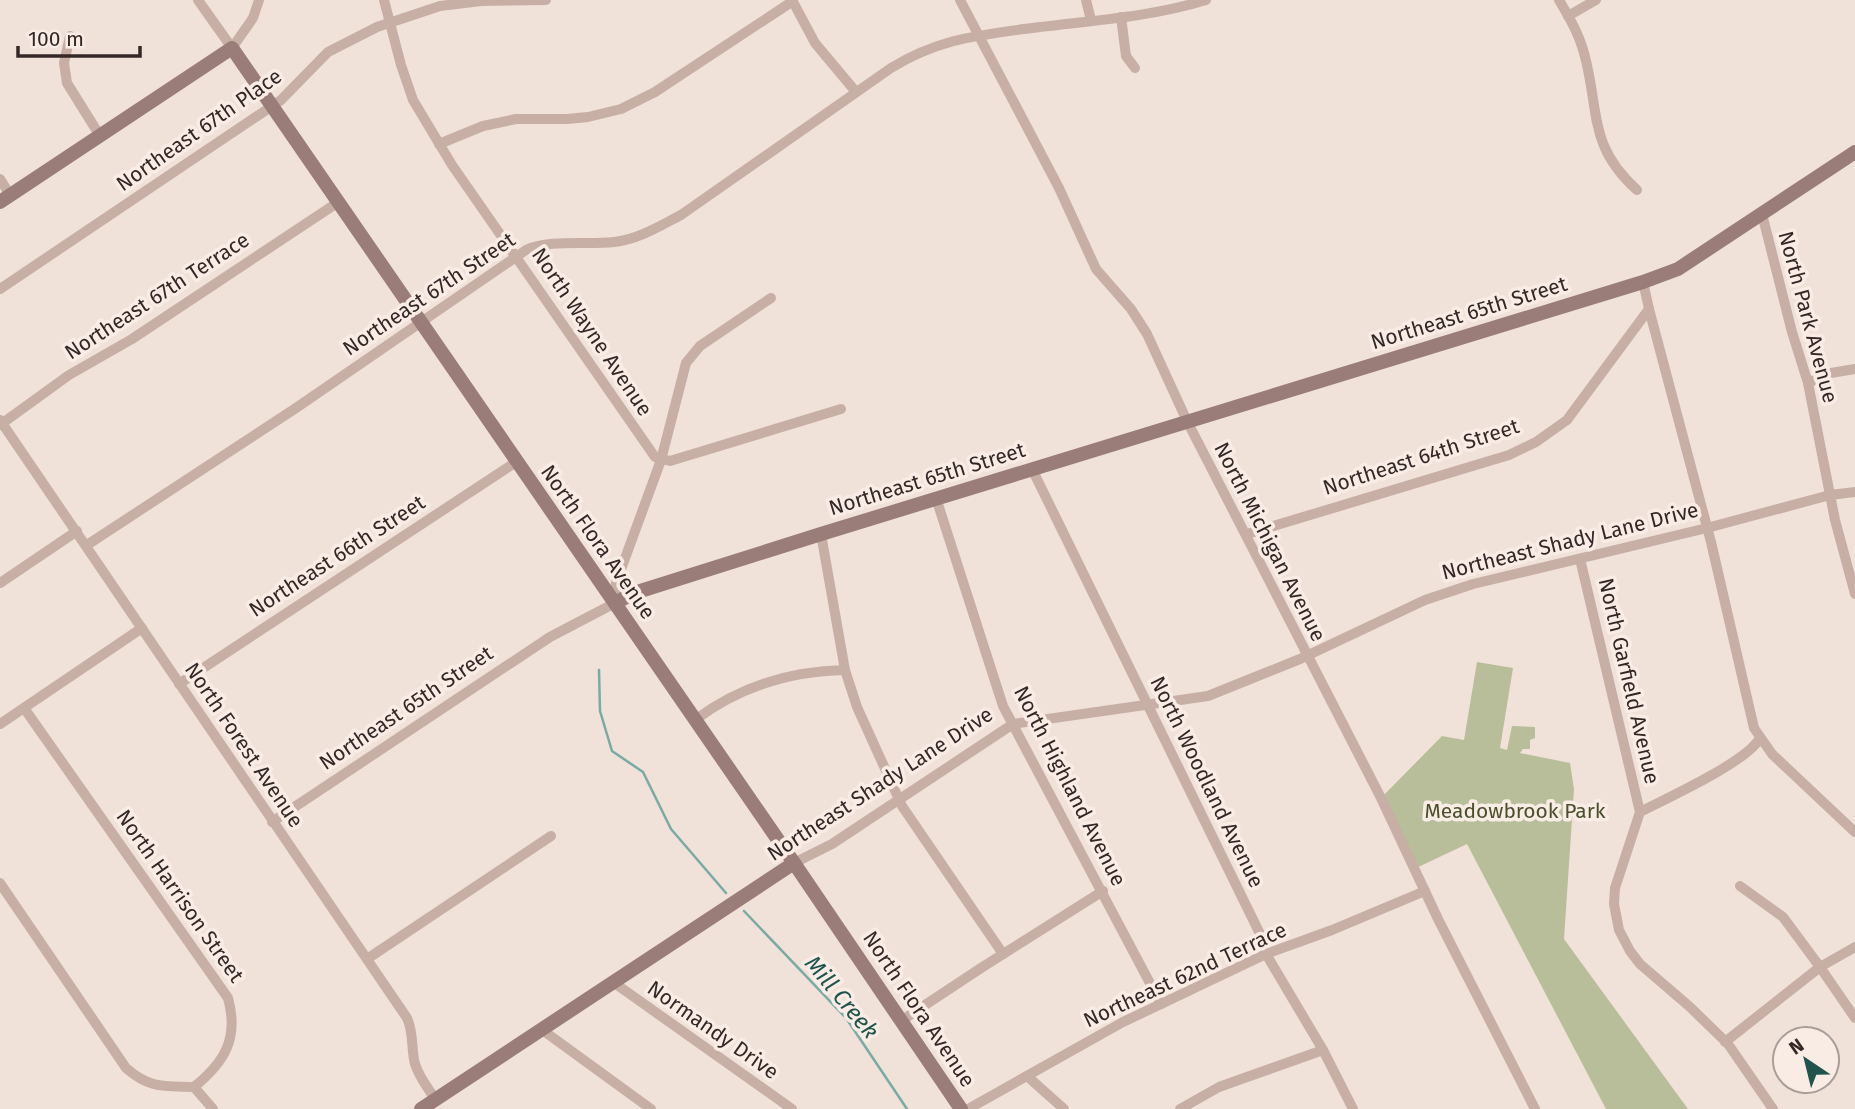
<svg xmlns="http://www.w3.org/2000/svg" width="1855" height="1109" viewBox="0 0 1855 1109" font-family="'Fira Sans',sans-serif">
<style>
.green{fill:#b9be9a}
.lines{fill:none;stroke-linecap:round;stroke-linejoin:round}
.stream{stroke:#7aaba3;stroke-width:2.5}
.street{stroke:#c7afa6;stroke-width:10}
.secondary{stroke:#9a7d78;stroke-width:14}
.labels{text-anchor:middle;dominant-baseline:central;stroke-width:7;stroke-linejoin:round;paint-order:stroke}
.street-label{font-size:21px;fill:#342827;stroke:#f8ece5}
.park-label{font-size:21px;fill:#4a502c;stroke:#f8ece5}
.water-label{font-size:23px;font-style:italic;fill:#1f534c;stroke:#f8ece5}
</style>
<rect width="100%" height="100%" fill="#f0e1d9"/>
<path class="green" d="M 1477,662 L 1513,668 L 1500,748 L 1507,750 L 1512,726 L 1535,727 L 1535,738 L 1530,740 L 1530,749 L 1523,749 L 1520,753 L 1570,763 L 1574,789 L 1564,939 L 1688,1109 L 1606,1109 L 1467,844 L 1412,870 L 1381,798 L 1442,736 L 1464,740 Z"/>
<g class="lines">
<g class="stream">
<path d="M 599,670 L 600,711 L 612,751 L 643,772 L 671,829 L 726,893"/>
<path d="M 744,911 L 846,1018 L 907,1109"/>
</g>
<g class="street">
<path d="M 198,0 L 232,48 L 253,18 L 259,0"/>
<path d="M 384,0 L 401,65 L 413,100 L 452,165 L 655,457 L 670,461 L 841,409"/>
<path d="M 792,0 L 815,43 L 856,92"/>
<path d="M 960,0 L 1059,188 L 1096,269 L 1131,309 L 1147,334 L 1187,421 L 1381,798 L 1438,919 L 1535,1109"/>
<path d="M 1086,0 L 1091,20"/>
<path d="M 1559,0 C 1569,17 1579,34 1584,53 C 1600,110 1587,145 1637,190"/>
<path d="M 1568,16 L 1596,0"/>
<path d="M 1121,17 L 1126,56 L 1135,68"/>
<path d="M 70,36 L 64,63 L 67,83 L 100,136"/>
<path d="M 439,144 L 483,126 L 516,119 L 567,119 L 588,117 L 621,109 L 655,92 L 793,1"/>
<path d="M 0,179 L 10,195"/>
<path d="M 1762,214 L 1792,332 L 1808,383 L 1835,520 L 1855,594"/>
<path d="M 0,289 L 281,100 L 328,52 L 377,27 L 440,6 L 481,1 L 546,0"/>
<path d="M 1649,309 L 1711,542 L 1754,728 L 1772,754 L 1855,832"/>
<path d="M 1808,383 L 1831,373 L 1855,369"/>
<path d="M 0,420 L 407,1018 C 414,1033 411,1049 415,1064 C 419,1077 428,1088 435,1099"/>
<path d="M 0,425 L 69,375 L 132,339 L 337,203"/>
<path d="M 1032,469 L 1265,944 L 1266,954 L 1323,1050 L 1353,1109"/>
<path d="M 936,498 L 1003,706 L 1161,1004"/>
<path d="M 821,534 L 845,670 L 857,707 L 902,806 L 1003,954"/>
<path d="M 1247,534 L 1509,455 L 1536,442 L 1567,420 L 1649,309 L 1643,282"/>
<path d="M 87,545 L 296,408 L 526,250 C 549,239 587,245 614,242 C 637,240 660,226 681,215 L 891,68 C 937,40 973,36 1024,29 C 1084,21 1148,18 1206,0"/>
<path d="M 1580,559 L 1640,812 L 1615,888 L 1614,904 L 1619,930 L 1630,951 L 1640,964 L 1690,1007 L 1728,1044 L 1773,1109"/>
<path d="M 0,583 L 77,531"/>
<path d="M 179,684 L 516,462"/>
<path d="M 24,708 L 228,998 C 239,1038 225,1062 194,1087"/>
<path d="M 695,720 C 739,687 790,671 845,670"/>
<path d="M 0,724 L 142,628"/>
<path d="M 1640,812 C 1667,798 1747,762 1760,738"/>
<path d="M 272,822 L 550,637 L 615,603 L 616,583 L 661,460 L 686,363 L 700,346 L 771,298"/>
<path d="M 794,863 L 832,844 L 1013,724 L 1208,696 L 1300,659 L 1425,600 L 1473,584 L 1707,528 L 1830,495 L 1855,492"/>
<path d="M 0,883 L 126,1068 C 150,1089 164,1086 194,1087"/>
<path d="M 1740,886 L 1783,917 L 1820,967 L 1855,1018"/>
<path d="M 367,959 L 551,836"/>
<path d="M 613,982 L 792,1109"/>
<path d="M 901,1021 L 981,968 L 1103,891"/>
<path d="M 541,1029 L 651,1109"/>
<path d="M 1725,1042 L 1820,967 L 1855,947"/>
<path d="M 1027,1076 L 1064,1109"/>
<path d="M 194,1087 L 213,1109"/>
<path d="M 968,1109 L 1123,1022 L 1161,1004 L 1266,954 L 1332,930 L 1425,891"/>
<path d="M 1180,1109 L 1219,1087 L 1323,1050"/>
</g>
<g class="secondary">
<path d="M 0,202 L 232,48 L 794,863 L 961,1109"/>
<path d="M 615,603 L 634,593 L 821,534 L 1643,282 L 1678,269 L 1855,152"/>
<path d="M 421,1109 L 794,863"/>
</g>
</g>
<g class="labels">
<g class="street-label">
<text transform="translate(199 130) rotate(-35)">Northeast 67th Place</text>
<text transform="translate(429 294) rotate(-34)">Northeast 67th Street</text>
<text transform="translate(157 296) rotate(-33)">Northeast 67th Terrace</text>
<text transform="translate(1469 313) rotate(-17)">Northeast 65th Street</text>
<text transform="translate(1808 317) rotate(75)">North Park Avenue</text>
<text transform="translate(592 332) rotate(56)">North Wayne Avenue</text>
<text transform="translate(1421 457) rotate(-18)">Northeast 64th Street</text>
<text transform="translate(927 479) rotate(-17)">Northeast 65th Street</text>
<text transform="translate(1570 541) rotate(-14)">Northeast Shady Lane Drive</text>
<text transform="translate(598 542) rotate(55)">North Flora Avenue</text>
<text transform="translate(1270 542) rotate(63)">North Michigan Avenue</text>
<text transform="translate(337 556) rotate(-33)">Northeast 66th Street</text>
<text transform="translate(1629 681) rotate(77)">North Garfield Avenue</text>
<text transform="translate(406 708) rotate(-34)">Northeast 65th Street</text>
<text transform="translate(244 745) rotate(56)">North Forest Avenue</text>
<text transform="translate(1207 782) rotate(64)">North Woodland Avenue</text>
<text transform="translate(880 784) rotate(-33)">Northeast Shady Lane Drive</text>
<text transform="translate(1070 786) rotate(63)">North Highland Avenue</text>
<text transform="translate(180 896) rotate(55)">North Harrison Street</text>
<text transform="translate(1185 975) rotate(-25)">Northeast 62nd Terrace</text>
<text transform="translate(919 1009) rotate(56)">North Flora Avenue</text>
<text transform="translate(713 1030) rotate(35)">Normandy Drive</text>
</g>
<g class="park-label">
<text x="1515" y="811">Meadowbrook Park</text>
</g>
<g class="water-label">
<text transform="translate(842 997) rotate(50)">Mill Creek</text>
</g>
</g>
<g transform="translate(1806 1060) rotate(325)"><circle r="33" fill="#f8ece5" stroke="#aa9e99" stroke-width="2"/>
<path d="M0-5L12 26L0 18L-12 26Z" fill="#1f534c"/>
<text y="-10" font-size="19" font-weight="bold" text-anchor="middle" fill="#342827">N</text>
</g>
<path d="M18 46v10h122v-10" fill="none" stroke="#342827" stroke-width="3.5"/>
<text x="28" y="46" font-size="21" fill="#342827" stroke="#f8ece5" stroke-width="5" paint-order="stroke">100 m</text>
</svg>
